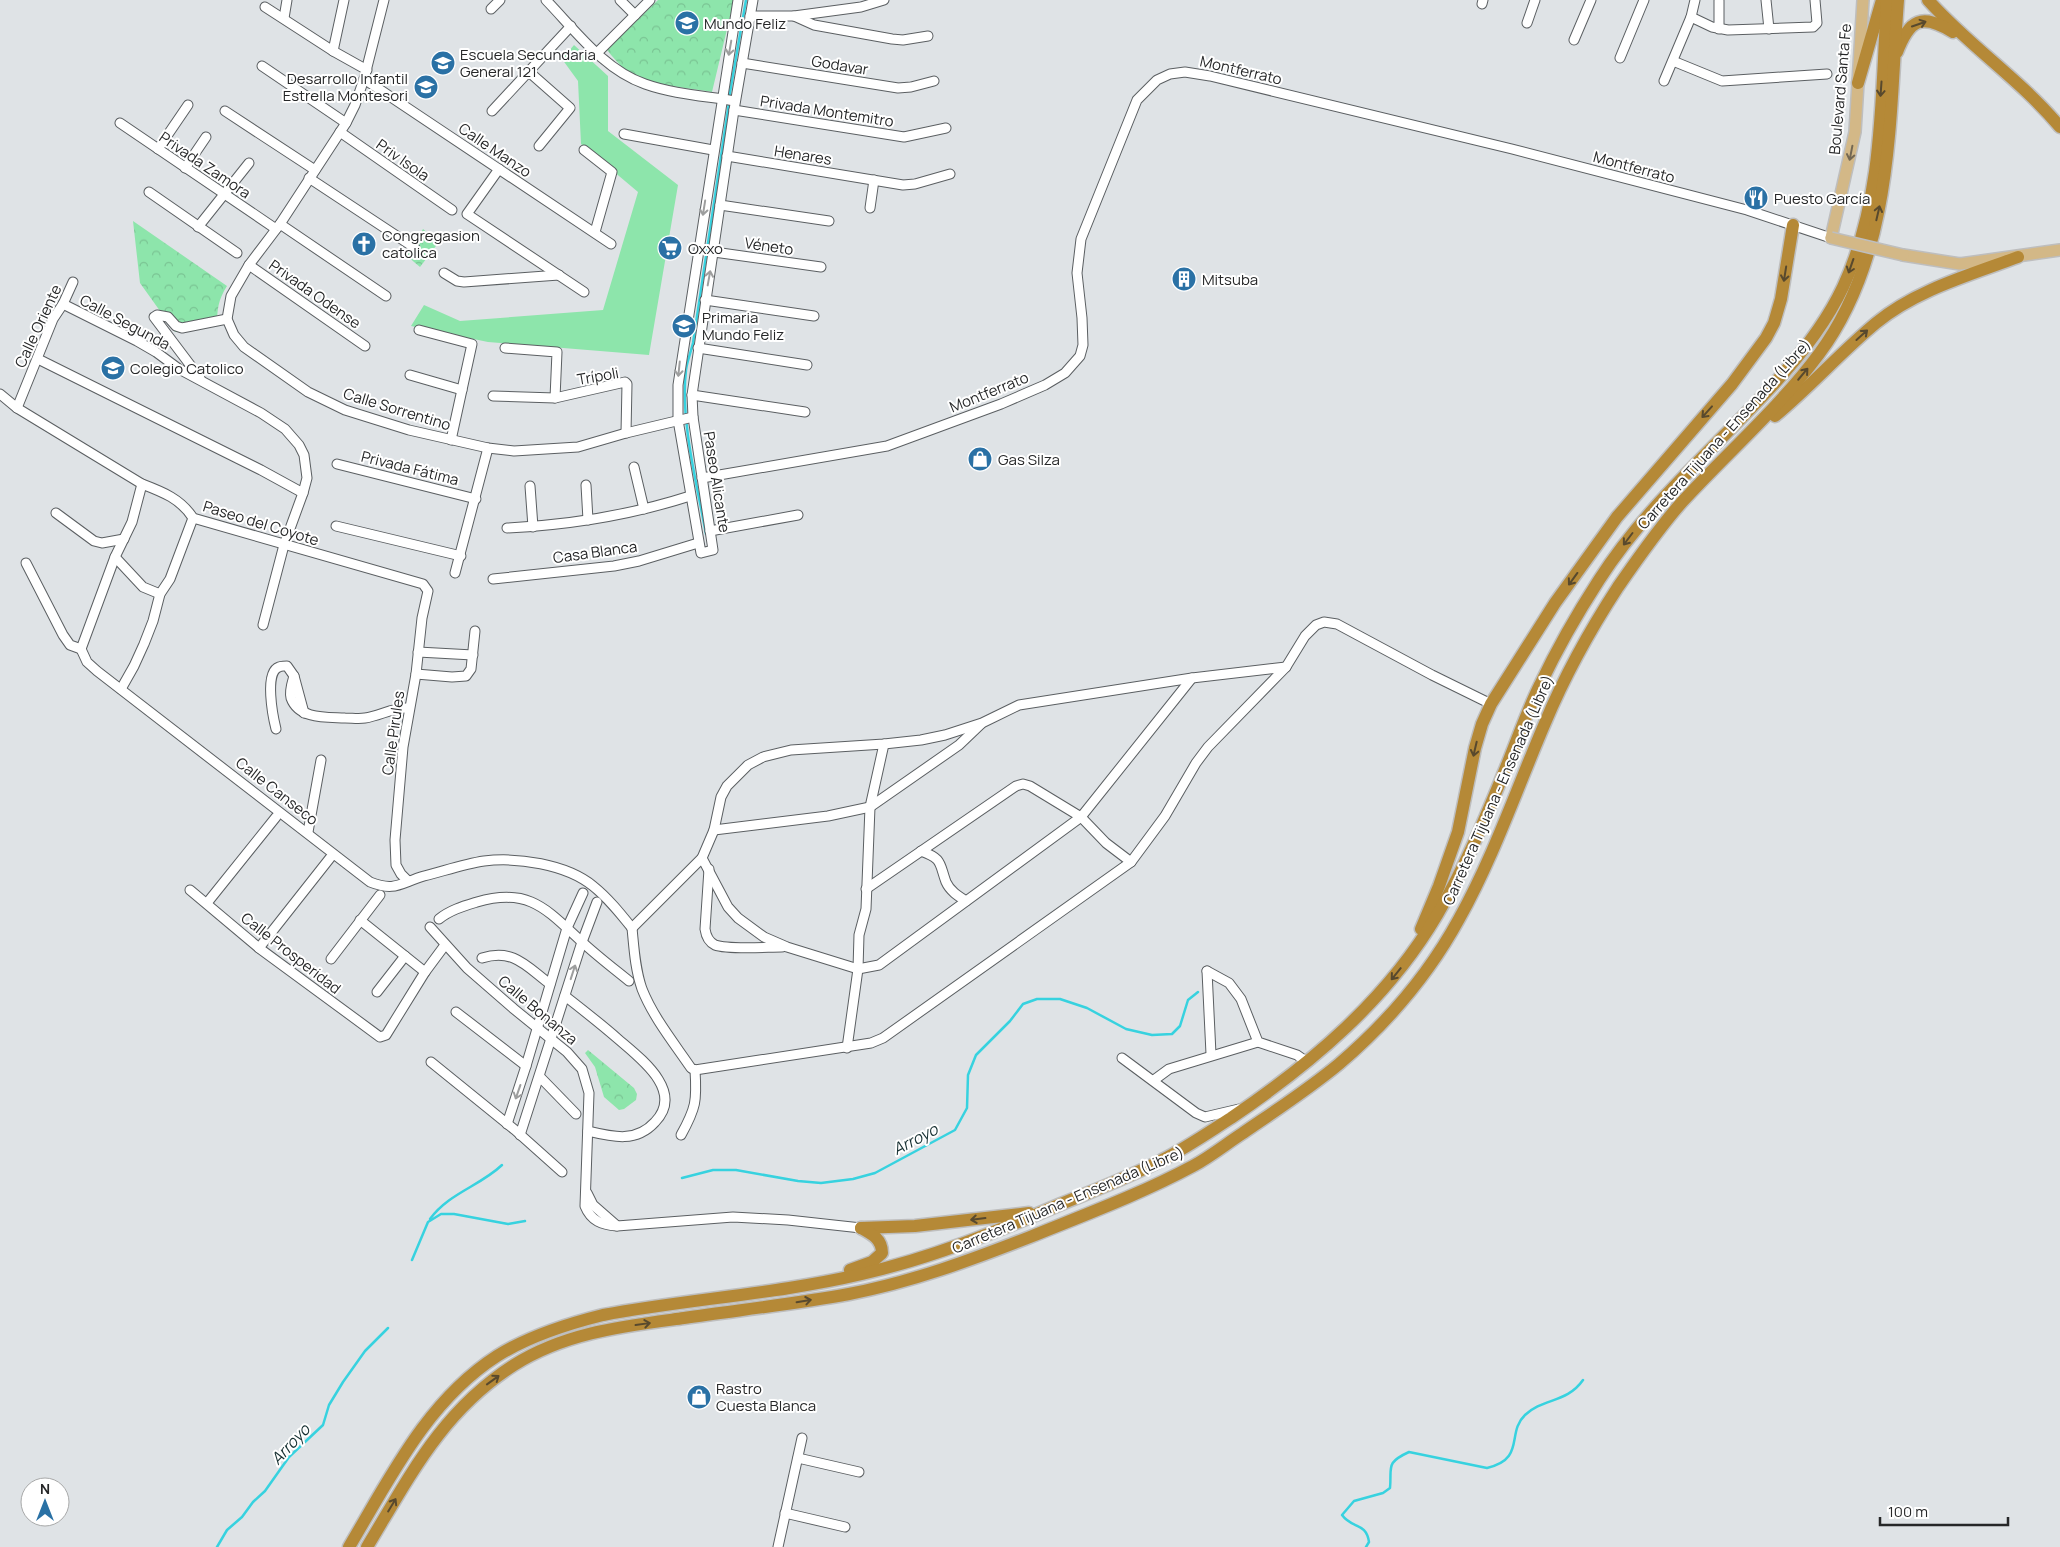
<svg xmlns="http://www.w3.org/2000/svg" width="2060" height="1547" viewBox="0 0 2060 1547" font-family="Manrope,sans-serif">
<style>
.green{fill:#8de5ab}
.park{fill:url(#park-crowns)}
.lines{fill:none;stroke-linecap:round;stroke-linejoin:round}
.stream{stroke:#37d2df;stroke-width:2.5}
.minor-casing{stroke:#5b5f62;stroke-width:11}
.major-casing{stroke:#bebebe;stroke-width:14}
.highway-casing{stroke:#bebebe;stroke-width:15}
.minor{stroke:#fff;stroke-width:9}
.major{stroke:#d3b887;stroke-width:11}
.highway{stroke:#b58937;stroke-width:12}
.major-bridge-casing{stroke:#bebebe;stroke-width:14;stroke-linecap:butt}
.major-bridge{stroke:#d3b887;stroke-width:11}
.oneway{stroke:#58492d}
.oneway2{stroke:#9d9e9e}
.oneway3{stroke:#746853}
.labels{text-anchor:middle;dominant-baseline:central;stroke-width:4;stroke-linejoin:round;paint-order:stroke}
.poi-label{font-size:15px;fill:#262728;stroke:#fff;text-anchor:start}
.street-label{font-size:15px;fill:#262728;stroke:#fff}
.water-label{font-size:16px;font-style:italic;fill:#173032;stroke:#fff}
</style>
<defs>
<pattern id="park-crowns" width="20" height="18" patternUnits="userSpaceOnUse" patternTransform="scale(1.25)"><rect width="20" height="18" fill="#8de5ab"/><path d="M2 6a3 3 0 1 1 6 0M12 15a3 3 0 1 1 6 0" fill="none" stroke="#7ac493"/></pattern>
</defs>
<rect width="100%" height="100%" fill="#dfe3e6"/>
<path class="green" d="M 574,45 L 608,76 L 608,131 L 678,185 L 649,355 L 488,342 L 411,326 L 424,305 L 460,321 L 603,310 L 638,192 L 581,144 L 578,81 L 562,59 Z"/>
<g class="park">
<path d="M 658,0 L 734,0 L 712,92 C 684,87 650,86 626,70 C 619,65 613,57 607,50 Z"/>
<path d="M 133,221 L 227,286 C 218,300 217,310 217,326 L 175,332 L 140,283 Z"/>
<path d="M 423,229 L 439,242 L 420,267 L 407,256 Z"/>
<path d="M 588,1050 L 634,1088 L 637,1094 L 636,1100 L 624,1109 L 619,1110 L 604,1097 L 595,1067 L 585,1053 Z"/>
</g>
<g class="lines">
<g class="stream">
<path d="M 729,98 L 746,0"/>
<path d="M 706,534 C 697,484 680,420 686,370 C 687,361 691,352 693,343 L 729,103"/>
<path d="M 682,1178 L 713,1170 L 736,1170 L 798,1181 L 821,1183 L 853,1179 L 875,1173 L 955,1130 L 967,1108 L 968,1075 L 976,1055 L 1010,1021 L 1023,1004 L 1037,999 L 1060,999 L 1087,1008 L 1126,1029 L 1152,1035 L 1172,1034 L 1180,1026 L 1188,1000 L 1198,992"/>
<path d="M 430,1219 C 449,1193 480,1186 502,1165"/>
<path d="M 412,1260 L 428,1222 L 441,1214 L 454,1214 L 508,1224 L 525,1221"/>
<path d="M 217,1547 L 227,1530 L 242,1517 L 253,1502 L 265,1491 L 289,1457 L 323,1425 L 329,1405 L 343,1382 L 365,1351 L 388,1328"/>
<path d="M 1366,1547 L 1369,1542 C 1366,1522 1352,1529 1342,1515 L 1354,1501 L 1383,1493 L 1390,1488 C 1392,1467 1385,1463 1409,1452 L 1487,1468 C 1526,1459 1506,1433 1525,1415 C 1543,1398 1567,1403 1583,1380"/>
</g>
<defs>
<g id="minor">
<path d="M 384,0 L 364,79 L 355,105 L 346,123 L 280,224 L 249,265 L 231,296 L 227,319 L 234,335 L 244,347 L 308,392 L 345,410 L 409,430 L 488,448 L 514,451 L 578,447 L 626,433 L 693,417"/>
<path d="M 546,0 C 575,30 604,70 645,84 C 673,94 705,96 735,101"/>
<path d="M 620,0 L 635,15"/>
<path d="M 738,0 L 678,385 L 678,420 L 701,553 L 713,550 L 693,417 L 692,395 L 734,110 L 753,0"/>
<path d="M 1766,0 L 1769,29"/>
<path d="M 1719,1 L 1719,29"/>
<path d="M 1482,4 L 1483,0"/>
<path d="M 265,7 L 333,51 L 367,70"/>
<path d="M 491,9 L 500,0"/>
<path d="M 750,16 L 794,16 L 861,7 L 884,0"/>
<path d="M 794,16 L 814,25 L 892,39 L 903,40 L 928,36"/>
<path d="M 1691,17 L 1712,27 L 1728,30 L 1813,27 L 1817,23 L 1815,0"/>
<path d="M 284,18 L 287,0"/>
<path d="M 1527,23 L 1535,0"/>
<path d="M 1574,40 L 1591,0"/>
<path d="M 333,51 L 344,0"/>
<path d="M 597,53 L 650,0"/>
<path d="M 1620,58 L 1644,0"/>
<path d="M 1673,61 L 1722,81 L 1827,74"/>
<path d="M 742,63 L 898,88 L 911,87 L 934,81"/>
<path d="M 262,66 L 346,123"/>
<path d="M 528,71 L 570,108 L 539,146"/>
<path d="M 364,79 L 611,244"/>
<path d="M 1664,81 L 1691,17 L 1695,0"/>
<path d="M 734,110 L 904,137 L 946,128"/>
<path d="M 225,111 L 315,170"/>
<path d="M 492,111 L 571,26"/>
<path d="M 120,123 L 276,229"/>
<path d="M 340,132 L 452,210"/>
<path d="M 624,134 L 713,150"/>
<path d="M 158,149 L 188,105"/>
<path d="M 584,150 L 612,172 L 595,232"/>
<path d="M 727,156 L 903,185 L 915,184 L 950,174"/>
<path d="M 185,168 L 206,137"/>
<path d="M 499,169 L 467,214 L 584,292"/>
<path d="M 309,178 L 415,248"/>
<path d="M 149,192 L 237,253"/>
<path d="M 720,205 L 829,221"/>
<path d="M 870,208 L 874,180"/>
<path d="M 280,224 L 386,296"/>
<path d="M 198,227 L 249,163"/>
<path d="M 714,252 L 821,267"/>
<path d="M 249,265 L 365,346"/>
<path d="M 444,273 L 457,281 L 464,282 L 559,275"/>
<path d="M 705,300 L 814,316"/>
<path d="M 63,304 L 137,341 L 156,352 L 179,369 L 261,413 L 285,429 L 299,445 L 304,455 L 307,478 L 303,493 L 284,545 L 263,625"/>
<path d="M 419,330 L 472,344 L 451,440"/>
<path d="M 505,348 L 557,352 L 555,398"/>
<path d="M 698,348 L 807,365"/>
<path d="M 38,359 L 261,470 L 303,493"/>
<path d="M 410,375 L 462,390"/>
<path d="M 200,378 L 154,317 L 157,315 L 168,317 L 176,326 L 182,328 L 227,319"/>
<path d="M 0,394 L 17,408 L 142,484 C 163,492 181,499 193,518 L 423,584 L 428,591 L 422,618 L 416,674 L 403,747 L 395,840 L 396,865 L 401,874 L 408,881"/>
<path d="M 692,395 L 805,412"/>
<path d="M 493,396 L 555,398 L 625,382 L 627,384 L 626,433"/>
<path d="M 17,408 L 53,319 L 63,304 L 73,282"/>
<path d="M 337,464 L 476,499"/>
<path d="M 634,467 L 644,509"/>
<path d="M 702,478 L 887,446 L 1001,404 L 1045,385 L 1065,373 L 1080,356 L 1083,345 L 1082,318 L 1077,273 L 1081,239 L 1137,100 L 1157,80 L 1170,74 L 1185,72 L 1210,76 L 1512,149 L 1747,210 L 1831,238"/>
<path d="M 142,484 L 132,522 L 115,557 L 81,649 L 87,662 L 97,671 L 370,882 C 395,892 400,883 424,876 C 444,871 464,864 484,861 C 517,857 566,864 593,886 C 608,898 620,913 632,928"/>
<path d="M 586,485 L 588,520"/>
<path d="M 530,486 L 533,527"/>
<path d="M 56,513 L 94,541 L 102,543 L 124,539"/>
<path d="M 336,526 L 461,556"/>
<path d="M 507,528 C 570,525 631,515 690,496"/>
<path d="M 710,531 L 798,515"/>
<path d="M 115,557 L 143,587 L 160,594"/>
<path d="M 26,563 L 63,635 L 70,645 L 81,649"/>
<path d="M 455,573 L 488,448"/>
<path d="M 493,579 L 614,566 L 639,561 L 698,543"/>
<path d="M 418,652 L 473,655"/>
<path d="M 416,674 L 452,677 L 466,676 L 471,669 L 475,631"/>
<path d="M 294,676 L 304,713"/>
<path d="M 121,689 L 134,666 L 144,644 L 153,621 L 160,594 L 170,579 L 193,518"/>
<path d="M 276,729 C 273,717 264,672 279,667 C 280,666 287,666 287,666 L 294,676 C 292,683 289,691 291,698 C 299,720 328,717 345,718 C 352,718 359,719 365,718 C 380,716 393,707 409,708"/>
<path d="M 714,830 L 828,816 L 870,807 L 959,745 L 981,724"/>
<path d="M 308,832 L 321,760"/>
<path d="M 921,851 C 943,859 939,863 946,882 C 950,891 958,896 966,901"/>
<path d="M 702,858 L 728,907 L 738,918 L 764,937 L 787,947 L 858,969 L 879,965 L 1081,817 L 1192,678"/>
<path d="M 709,869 L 705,929 C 706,936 709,942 715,945 C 728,950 767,947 782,947"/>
<path d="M 866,889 L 1016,786 L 1023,784 L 1030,786 L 1081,817 L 1106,843 L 1131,862"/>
<path d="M 190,890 L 259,948 L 380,1037 L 386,1035 L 425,972 L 445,945"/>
<path d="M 207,903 L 276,817"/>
<path d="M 439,919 C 450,910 464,906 477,902 C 529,887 546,909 581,941 C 596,955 613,968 629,981"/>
<path d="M 360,920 L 425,972"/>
<path d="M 430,927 L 467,968 L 514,1009 L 567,1052 L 582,1069 L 589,1093 L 585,1206 C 591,1221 602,1225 617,1226 L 733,1217 L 788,1220 L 861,1228"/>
<path d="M 632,928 C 634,948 635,969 642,989 C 653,1017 674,1043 691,1068 L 695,1070 L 871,1043 L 883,1038 L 1131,862 L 1165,816 L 1196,763 L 1208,747 L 1286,667 L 1305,636 L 1316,625 L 1324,622 L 1337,624 L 1432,675 L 1491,704"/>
<path d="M 632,928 L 702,858 L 714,830 L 721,797 L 727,786 L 748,765 L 763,757 L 791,750 L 884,744 L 921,740 L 945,735 L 982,723 L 1019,705 L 1192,678 L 1286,667"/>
<path d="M 259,948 L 330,858"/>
<path d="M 482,958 C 514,948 527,967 550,984"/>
<path d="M 331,959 L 380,895"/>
<path d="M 1207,971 L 1229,983 L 1241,999 L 1258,1042 L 1297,1055 L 1307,1062"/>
<path d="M 1207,971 L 1211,1054"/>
<path d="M 377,992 L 405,956"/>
<path d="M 565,996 C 583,1010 601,1024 618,1039 C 640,1058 685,1091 655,1122 C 636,1143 613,1137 588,1131"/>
<path d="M 456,1012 L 526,1066"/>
<path d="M 847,1048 L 858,969 L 859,935 L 866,909 L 870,807 L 884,744"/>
<path d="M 1122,1058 L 1196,1113 L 1205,1117 L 1239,1109"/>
<path d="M 431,1062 L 515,1130 L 562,1172"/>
<path d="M 540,1077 L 576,1114"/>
<path d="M 1154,1080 L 1169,1069 L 1258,1042"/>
<path d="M 507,1124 L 526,1066 L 567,928 L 583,893"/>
<path d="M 520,1135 L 582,942 L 597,902"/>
<path d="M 681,1135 C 696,1108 697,1101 695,1070"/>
<path d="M 587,1193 L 593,1205 L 617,1226"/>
<path d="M 798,1458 L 859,1472"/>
<path d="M 785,1513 L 845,1527"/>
<path d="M 778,1547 L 802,1438"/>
</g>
<g id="major">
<path d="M 1831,238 L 1855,132 L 1863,0"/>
<path d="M 1903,255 L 1960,264 L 2060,250"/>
</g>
<g id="highway">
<path d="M 1928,0 C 1969,46 2021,80 2060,127"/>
<path d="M 1897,52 C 1910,19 1921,13 1953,32"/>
<path d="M 1858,83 L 1882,0"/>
<path d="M 1775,416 C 1810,387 1841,352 1876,323 C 1916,290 1970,275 2018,257"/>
<path d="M 1421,929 L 1439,886 L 1458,832 L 1475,748 L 1482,724 L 1491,704 L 1555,603 L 1617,517 L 1732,384 L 1766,338 L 1774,323 L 1781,299 L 1793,225"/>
<path d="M 861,1228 L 915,1226 L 1029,1213"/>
<path d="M 850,1270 L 872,1262 L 882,1253 C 882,1239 872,1234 861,1228"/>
<path d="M 349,1547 C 390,1478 427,1401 497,1356 C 529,1336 567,1324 603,1315 C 689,1299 777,1294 862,1274 C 931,1258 996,1232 1061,1204 C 1095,1190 1130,1177 1162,1160 C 1186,1148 1209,1132 1231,1118 C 1312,1063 1387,1000 1437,915 C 1466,866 1488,812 1509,760 C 1519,735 1528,709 1540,685 C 1557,649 1577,614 1599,580 C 1647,505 1714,449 1773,385 C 1800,356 1826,323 1843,287 C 1884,199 1881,95 1887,0"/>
<path d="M 367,1547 C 410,1476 442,1411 514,1365 C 566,1332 625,1326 684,1318 C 739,1310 794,1304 849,1294 C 912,1282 971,1260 1030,1237 C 1084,1215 1141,1194 1193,1166 C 1210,1157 1226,1144 1243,1133 C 1275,1111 1309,1089 1339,1064 C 1387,1023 1429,974 1459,919 C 1494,856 1517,788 1545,723 C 1565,675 1590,630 1618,587 C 1638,558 1659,528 1682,502 C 1728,452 1779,408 1819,354 C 1894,253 1889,119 1898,0"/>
</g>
</defs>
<use href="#minor" class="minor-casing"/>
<use href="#major" class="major-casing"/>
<use href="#highway" class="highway-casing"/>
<use href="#minor" class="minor"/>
<use href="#major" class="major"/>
<use href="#highway" class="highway"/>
<defs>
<path id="major-bridge" d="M 1831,238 L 1903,255"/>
</defs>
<use href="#major-bridge" class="major-bridge-casing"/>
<use href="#major-bridge" class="major-bridge"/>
</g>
<defs><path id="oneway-shaft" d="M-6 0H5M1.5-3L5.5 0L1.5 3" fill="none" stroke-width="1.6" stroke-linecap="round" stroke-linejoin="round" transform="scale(1.25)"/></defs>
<g class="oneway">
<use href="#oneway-shaft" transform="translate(1919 24) rotate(-19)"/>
<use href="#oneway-shaft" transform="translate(1881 89) rotate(94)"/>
<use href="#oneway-shaft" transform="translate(1878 213) rotate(-77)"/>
<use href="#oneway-shaft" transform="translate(1851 266) rotate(109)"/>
<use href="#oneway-shaft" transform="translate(1785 274) rotate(99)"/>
<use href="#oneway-shaft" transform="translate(1862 335) rotate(-42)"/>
<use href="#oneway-shaft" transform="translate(1803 374) rotate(-50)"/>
<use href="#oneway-shaft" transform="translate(1707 412) rotate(132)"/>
<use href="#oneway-shaft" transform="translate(1628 539) rotate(127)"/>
<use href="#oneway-shaft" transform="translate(1573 579) rotate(126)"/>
<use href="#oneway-shaft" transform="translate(1475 749) rotate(103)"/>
<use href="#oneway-shaft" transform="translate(1396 974) rotate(129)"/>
<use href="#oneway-shaft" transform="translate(978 1219) rotate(173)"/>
<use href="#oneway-shaft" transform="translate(804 1301) rotate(-9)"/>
<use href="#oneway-shaft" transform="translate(643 1324) rotate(-8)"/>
<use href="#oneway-shaft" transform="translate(493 1380) rotate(-36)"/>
<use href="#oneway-shaft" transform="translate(392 1505) rotate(-59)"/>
</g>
<g class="oneway2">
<use href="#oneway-shaft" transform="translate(730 48) rotate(100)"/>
<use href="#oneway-shaft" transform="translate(704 208) rotate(99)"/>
<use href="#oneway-shaft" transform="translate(709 278) rotate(-80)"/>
<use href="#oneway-shaft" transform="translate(679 369) rotate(96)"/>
<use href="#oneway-shaft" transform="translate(573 972) rotate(-72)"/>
<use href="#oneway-shaft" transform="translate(518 1092) rotate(109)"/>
</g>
<use class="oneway3" href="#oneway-shaft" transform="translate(1851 153) rotate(101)"/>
<defs>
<symbol id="school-disc" viewBox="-11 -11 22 22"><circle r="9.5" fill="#2a71a5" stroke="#fff"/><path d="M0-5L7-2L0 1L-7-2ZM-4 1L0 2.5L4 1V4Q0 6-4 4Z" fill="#fff"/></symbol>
<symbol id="restaurant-disc" viewBox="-11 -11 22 22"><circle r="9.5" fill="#2a71a5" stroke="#fff"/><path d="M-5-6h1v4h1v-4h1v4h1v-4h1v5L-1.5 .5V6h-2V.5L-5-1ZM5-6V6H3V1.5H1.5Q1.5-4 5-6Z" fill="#fff"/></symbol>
<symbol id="church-disc" viewBox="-11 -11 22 22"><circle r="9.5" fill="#2a71a5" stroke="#fff"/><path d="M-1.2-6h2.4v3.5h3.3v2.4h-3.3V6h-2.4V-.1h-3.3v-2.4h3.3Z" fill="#fff"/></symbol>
<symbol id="supermarket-disc" viewBox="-11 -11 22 22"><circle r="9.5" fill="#2a71a5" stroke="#fff"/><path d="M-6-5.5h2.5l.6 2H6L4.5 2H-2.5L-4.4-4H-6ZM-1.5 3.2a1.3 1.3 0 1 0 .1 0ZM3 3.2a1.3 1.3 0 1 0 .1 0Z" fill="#fff"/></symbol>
<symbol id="building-disc" viewBox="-11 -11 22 22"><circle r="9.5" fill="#2a71a5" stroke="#fff"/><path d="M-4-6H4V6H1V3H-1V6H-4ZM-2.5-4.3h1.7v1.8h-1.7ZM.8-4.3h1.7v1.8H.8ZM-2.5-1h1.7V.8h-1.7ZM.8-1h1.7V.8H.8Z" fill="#fff"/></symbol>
<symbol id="shop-disc" viewBox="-11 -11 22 22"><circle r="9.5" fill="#2a71a5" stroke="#fff"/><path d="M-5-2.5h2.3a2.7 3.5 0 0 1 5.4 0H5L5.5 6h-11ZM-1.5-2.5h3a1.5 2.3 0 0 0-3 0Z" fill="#fff"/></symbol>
</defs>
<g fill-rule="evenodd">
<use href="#school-disc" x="673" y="9" width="28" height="28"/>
<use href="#school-disc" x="429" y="49" width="28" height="28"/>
<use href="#school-disc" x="412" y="73" width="28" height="28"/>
<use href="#restaurant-disc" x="1742" y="184" width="28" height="28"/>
<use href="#church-disc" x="350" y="230" width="28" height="28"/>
<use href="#supermarket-disc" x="656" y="234" width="28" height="28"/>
<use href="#building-disc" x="1170" y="265" width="28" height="28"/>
<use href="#school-disc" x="670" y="312" width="28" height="28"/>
<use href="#school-disc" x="99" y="354" width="28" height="28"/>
<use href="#shop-disc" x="966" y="445" width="28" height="28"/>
<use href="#shop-disc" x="685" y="1383" width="28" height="28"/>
</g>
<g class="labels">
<g class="poi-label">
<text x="704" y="23">Mundo Feliz</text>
<text x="460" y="54">Escuela Secundaria<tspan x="460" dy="17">General 121</tspan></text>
<text x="408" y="78" text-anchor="end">Desarrollo Infantil<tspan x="408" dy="17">Estrella Montesori</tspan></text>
<text x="1774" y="198">Puesto García</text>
<text x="382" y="235">Congregasion<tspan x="382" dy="17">catolica</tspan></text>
<text x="688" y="248">Oxxo</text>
<text x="1202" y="279">Mitsuba</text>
<text x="702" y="317">Primaria<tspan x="702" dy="17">Mundo Feliz</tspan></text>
<text x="130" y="368">Colegio Catolico</text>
<text x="998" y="459">Gas Silza</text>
<text x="716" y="1388">Rastro<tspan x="716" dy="17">Cuesta Blanca</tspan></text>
</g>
<g class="street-label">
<text transform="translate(840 65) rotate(9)">Godavar</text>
<text transform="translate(1241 70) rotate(13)">Montferrato</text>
<text transform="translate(1840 89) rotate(-85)">Boulevard Santa Fe</text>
<text transform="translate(827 111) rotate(9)">Privada Montemitro</text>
<text transform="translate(495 150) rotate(34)">Calle Manzo</text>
<text transform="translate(803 155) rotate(9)">Henares</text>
<text transform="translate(403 160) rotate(35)">Priv Isola</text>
<text transform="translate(205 165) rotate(34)">Privada Zamora</text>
<text transform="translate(1634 167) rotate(15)">Montferrato</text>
<text transform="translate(769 246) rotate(8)">Véneto</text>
<text transform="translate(315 294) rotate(35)">Privada Odense</text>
<text transform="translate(125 322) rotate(28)">Calle Segunda</text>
<text transform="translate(38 326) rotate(-65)">Calle Oriente</text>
<text transform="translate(598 376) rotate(-10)">Trípoli</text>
<text transform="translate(989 392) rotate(-22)">Montferrato</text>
<text transform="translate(397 409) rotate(17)">Calle Sorrentino</text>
<text transform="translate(1724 434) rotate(-48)">Carretera Tijuana - Ensenada (Libre)</text>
<text transform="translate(410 468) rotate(14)">Privada Fátima</text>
<text transform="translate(717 482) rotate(81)">Paseo Alicante</text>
<text transform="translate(261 523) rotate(17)">Paseo del Coyote</text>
<text transform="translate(595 552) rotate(-8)">Casa Blanca</text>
<text transform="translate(393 733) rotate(-82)">Calle Pirules</text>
<text transform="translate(1498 790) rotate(-66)">Carretera Tijuana - Ensenada (Libre)</text>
<text transform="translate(277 791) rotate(38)">Calle Canseco</text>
<text transform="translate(291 953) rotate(38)">Calle Prosperidad</text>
<text transform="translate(538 1010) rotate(40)">Calle Bonanza</text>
<text transform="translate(1068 1200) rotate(-23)">Carretera Tijuana - Ensenada (Libre)</text>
</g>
<g class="water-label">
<text transform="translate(915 1139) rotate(-28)">Arroyo</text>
<text transform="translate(290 1444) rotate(-47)">Arroyo</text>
</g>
</g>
<g transform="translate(45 1502)"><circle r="24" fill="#ffffff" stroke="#a8a9a9"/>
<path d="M0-4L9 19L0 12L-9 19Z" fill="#2a71a5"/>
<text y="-8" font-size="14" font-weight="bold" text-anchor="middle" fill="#262728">N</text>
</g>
<path d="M1880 1517v8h128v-8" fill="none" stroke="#262728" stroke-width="2.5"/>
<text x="1888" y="1517" font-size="15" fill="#262728" stroke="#ffffff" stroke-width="4" paint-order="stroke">100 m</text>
</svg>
